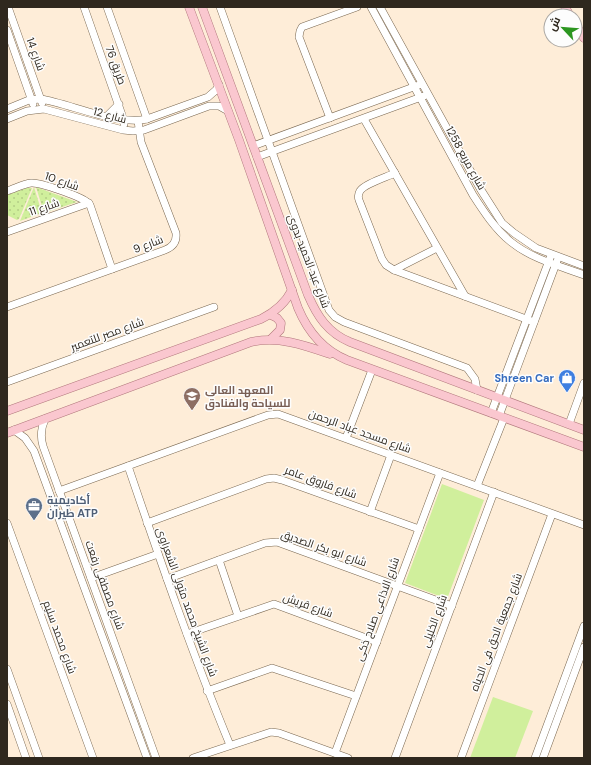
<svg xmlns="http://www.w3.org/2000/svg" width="591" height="765" viewBox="0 0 591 765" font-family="'DM Sans',Cairo,sans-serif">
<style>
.grass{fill:#d0ef9c}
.garden{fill:url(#garden-dots)}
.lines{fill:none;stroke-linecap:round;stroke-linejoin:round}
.minor-casing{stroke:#7a6851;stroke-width:8}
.major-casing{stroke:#b1777c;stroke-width:9}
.minor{stroke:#fff;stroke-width:7}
.major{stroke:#fac7cf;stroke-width:8}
.labels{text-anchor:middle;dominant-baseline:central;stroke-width:3;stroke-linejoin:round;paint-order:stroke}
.street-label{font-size:11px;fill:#2f281e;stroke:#fdfdfd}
.shop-label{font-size:11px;font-weight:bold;fill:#366cbe;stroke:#fdfdfd;text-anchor:end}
.education-label{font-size:11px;font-weight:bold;fill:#785e54;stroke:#fdfdfd;text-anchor:start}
.service-label{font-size:11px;font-weight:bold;fill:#4e5e75;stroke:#fdfdfd;text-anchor:start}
</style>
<defs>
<pattern id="garden-dots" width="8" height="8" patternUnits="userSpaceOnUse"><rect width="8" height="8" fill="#d0ef9c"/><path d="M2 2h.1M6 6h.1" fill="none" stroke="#b3cd86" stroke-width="1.8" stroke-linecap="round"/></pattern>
</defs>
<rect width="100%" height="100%" fill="#feedd8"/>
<g class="grass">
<path d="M 442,484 L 484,500 L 447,599 L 405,583 Z"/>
<path d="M 493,697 L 533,711 L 515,758 L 470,758 Z"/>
</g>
<g class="garden">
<path d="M 34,187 L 42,213 L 20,221 Z"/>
<path d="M 36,187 L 77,202 L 44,213 Z"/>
<path d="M 27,188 L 32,188 L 19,219 L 17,220 L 7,215 L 7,195 Z"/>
</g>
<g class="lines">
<defs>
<g id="minor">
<path d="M 8,7 L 42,103"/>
<path d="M 84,7 L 122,115 L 124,124"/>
<path d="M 107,7 L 147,119"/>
<path d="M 220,7 L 329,310 L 335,317 L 344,322 L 467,368 L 475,379 L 477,390"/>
<path d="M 371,7 L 473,195 C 484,212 495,229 511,242 C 532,259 560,266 584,275"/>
<path d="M 380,7 L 481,190 L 502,223 L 514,233 L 536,248 L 584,266"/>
<path d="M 7,30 L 33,104"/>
<path d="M 7,109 L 29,100 L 41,99 C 71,104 118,126 147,119 L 208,97 L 216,90 L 219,85"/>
<path d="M 107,116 L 119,104"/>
<path d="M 330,118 L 299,37 L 300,31 L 302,27 L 357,7"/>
<path d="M 7,119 L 27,111 L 44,109 L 123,130 L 133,131 L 144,130 L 209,106 L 219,106 L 228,111"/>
<path d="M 364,119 L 465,296"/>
<path d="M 253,146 L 419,85"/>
<path d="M 257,157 L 424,96"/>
<path d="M 395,173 C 387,177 364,184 360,191 C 358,194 358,197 359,200 L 382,259 L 386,265 L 394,270 L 534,322"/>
<path d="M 7,191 C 14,189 23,184 31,183 C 40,182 79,196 87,202 L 90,205 L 112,269"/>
<path d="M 7,232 L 89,203"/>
<path d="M 394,270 L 437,248"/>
<path d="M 7,307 L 165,250 C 173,247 177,242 176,233 L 141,142 L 138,121"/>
<path d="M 7,382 L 214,307"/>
<path d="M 491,413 L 550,258"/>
<path d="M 499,416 L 557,261"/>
<path d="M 45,419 C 41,428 40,436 43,446 L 156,758"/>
<path d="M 569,424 L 584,383"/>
<path d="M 14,430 L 25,438 L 34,451 L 147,758"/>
<path d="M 346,438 L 372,370"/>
<path d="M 128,466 C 160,560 192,653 230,745"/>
<path d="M 477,486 L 504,418"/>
<path d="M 59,491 L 268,415 L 278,414 L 584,525"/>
<path d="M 370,512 L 391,455"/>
<path d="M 7,523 L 93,758"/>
<path d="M 147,523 L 266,479 L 274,478 L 282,480 L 419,529"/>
<path d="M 219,560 L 238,616"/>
<path d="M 91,578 L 158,554"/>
<path d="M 167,579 L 265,543 L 277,542 L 452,606"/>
<path d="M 187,634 L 274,604 L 377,642"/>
<path d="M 7,669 L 39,758"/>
<path d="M 207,691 L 272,668 L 356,696"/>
<path d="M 7,704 L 26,758"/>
<path d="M 335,753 L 440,473"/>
<path d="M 193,758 L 271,732 L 279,733 L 348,758"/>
<path d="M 395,758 L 494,492"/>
<path d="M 461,758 L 552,514"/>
<path d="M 535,758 L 584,626"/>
<path d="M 543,758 L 584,647"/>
</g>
<g id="major">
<path d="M 189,7 L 239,140 L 298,308 C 308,332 323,350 347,360 L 584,447"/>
<path d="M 202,7 L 308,295 C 317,316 328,333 350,342 L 584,430"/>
<path d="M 565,7 L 570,16"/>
<path d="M 575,24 L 584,38"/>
<path d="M 271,315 L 277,318 L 281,323 L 280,330 L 271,339"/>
<path d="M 7,411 L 261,319 C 275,312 285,304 292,290"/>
<path d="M 7,433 L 251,342 C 279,336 304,345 330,354"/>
</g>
</defs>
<use href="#minor" class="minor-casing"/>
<use href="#major" class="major-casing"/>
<use href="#minor" class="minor"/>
<use href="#major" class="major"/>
</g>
<defs>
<symbol id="shop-pin" viewBox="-11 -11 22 30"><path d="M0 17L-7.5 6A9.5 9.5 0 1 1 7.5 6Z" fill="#3f7fe0" stroke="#fdfdfd"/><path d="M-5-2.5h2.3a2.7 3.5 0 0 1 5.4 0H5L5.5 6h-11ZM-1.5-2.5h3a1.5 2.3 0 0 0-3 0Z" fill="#fff"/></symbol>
<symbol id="university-pin" viewBox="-11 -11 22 30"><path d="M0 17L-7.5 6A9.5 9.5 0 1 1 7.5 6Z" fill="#8d6e63" stroke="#fdfdfd"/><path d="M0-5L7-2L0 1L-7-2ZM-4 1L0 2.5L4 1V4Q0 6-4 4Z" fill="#fff"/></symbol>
<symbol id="office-pin" viewBox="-11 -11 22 30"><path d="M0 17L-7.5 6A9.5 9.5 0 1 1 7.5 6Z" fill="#5c6f8a" stroke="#fdfdfd"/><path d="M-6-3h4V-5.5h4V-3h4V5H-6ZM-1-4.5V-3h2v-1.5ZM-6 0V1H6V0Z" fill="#fff"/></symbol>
</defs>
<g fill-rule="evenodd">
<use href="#shop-pin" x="557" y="368" width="20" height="27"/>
<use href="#university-pin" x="182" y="386" width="20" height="27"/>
<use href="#office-pin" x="24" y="496" width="20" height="27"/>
</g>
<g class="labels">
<g class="street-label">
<text transform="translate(36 54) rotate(70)">شارع 14</text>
<text transform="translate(116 65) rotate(70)">طريق 76</text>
<text transform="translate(110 115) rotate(15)">شارع 12</text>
<text transform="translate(466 158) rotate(61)">شارع مربع 1258</text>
<text transform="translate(62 181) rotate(19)">شارع 10</text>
<text transform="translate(44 207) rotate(-19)">شارع 11</text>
<text transform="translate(148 244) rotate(-21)">شارع 9</text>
<text transform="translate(309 261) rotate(69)">شارع عبد الحميد بدوى</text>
<text transform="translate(107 334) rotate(-20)">شارع مصر للتعمير</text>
<text transform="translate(360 431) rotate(20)">شارع مسجد عباد الرحمن</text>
<text transform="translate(321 482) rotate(20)">شارع فاروق عامر</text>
<text transform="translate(324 548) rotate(19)">شارع ابو بكر الصديق</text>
<text transform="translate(105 585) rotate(70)">شارع مصطفى رفعت</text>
<text transform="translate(187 602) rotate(70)">شارع الشيخ محمد متولى الشعراوى</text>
<text transform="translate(308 605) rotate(20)">شارع قريش</text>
<text transform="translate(377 609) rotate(-70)">شارع الاذاعى صلاح ذكى</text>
<text transform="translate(434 621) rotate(-70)">شارع الخليلى</text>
<text transform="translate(496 632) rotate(-69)">شارع جمعية الحق فى الحياه</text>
<text transform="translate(60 637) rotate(70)">شارع محمد سليم</text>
</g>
<g class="shop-label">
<text x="554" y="378">Shreen Car</text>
</g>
<g class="education-label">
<text x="205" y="390">المعهد العالى<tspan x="205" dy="13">للسياحة والفنادق</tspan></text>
</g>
<g class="service-label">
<text x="47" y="500">أكاديمية<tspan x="47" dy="13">طيران ATP</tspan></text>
</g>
</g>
<rect width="591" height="765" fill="none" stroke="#2f281e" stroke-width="16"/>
<g transform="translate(563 28) rotate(296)"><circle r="19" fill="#fdfdfd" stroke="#aba8a4"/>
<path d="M0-3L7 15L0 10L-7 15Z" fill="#2c9620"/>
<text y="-6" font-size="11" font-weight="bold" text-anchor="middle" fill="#2f281e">ش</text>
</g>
</svg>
